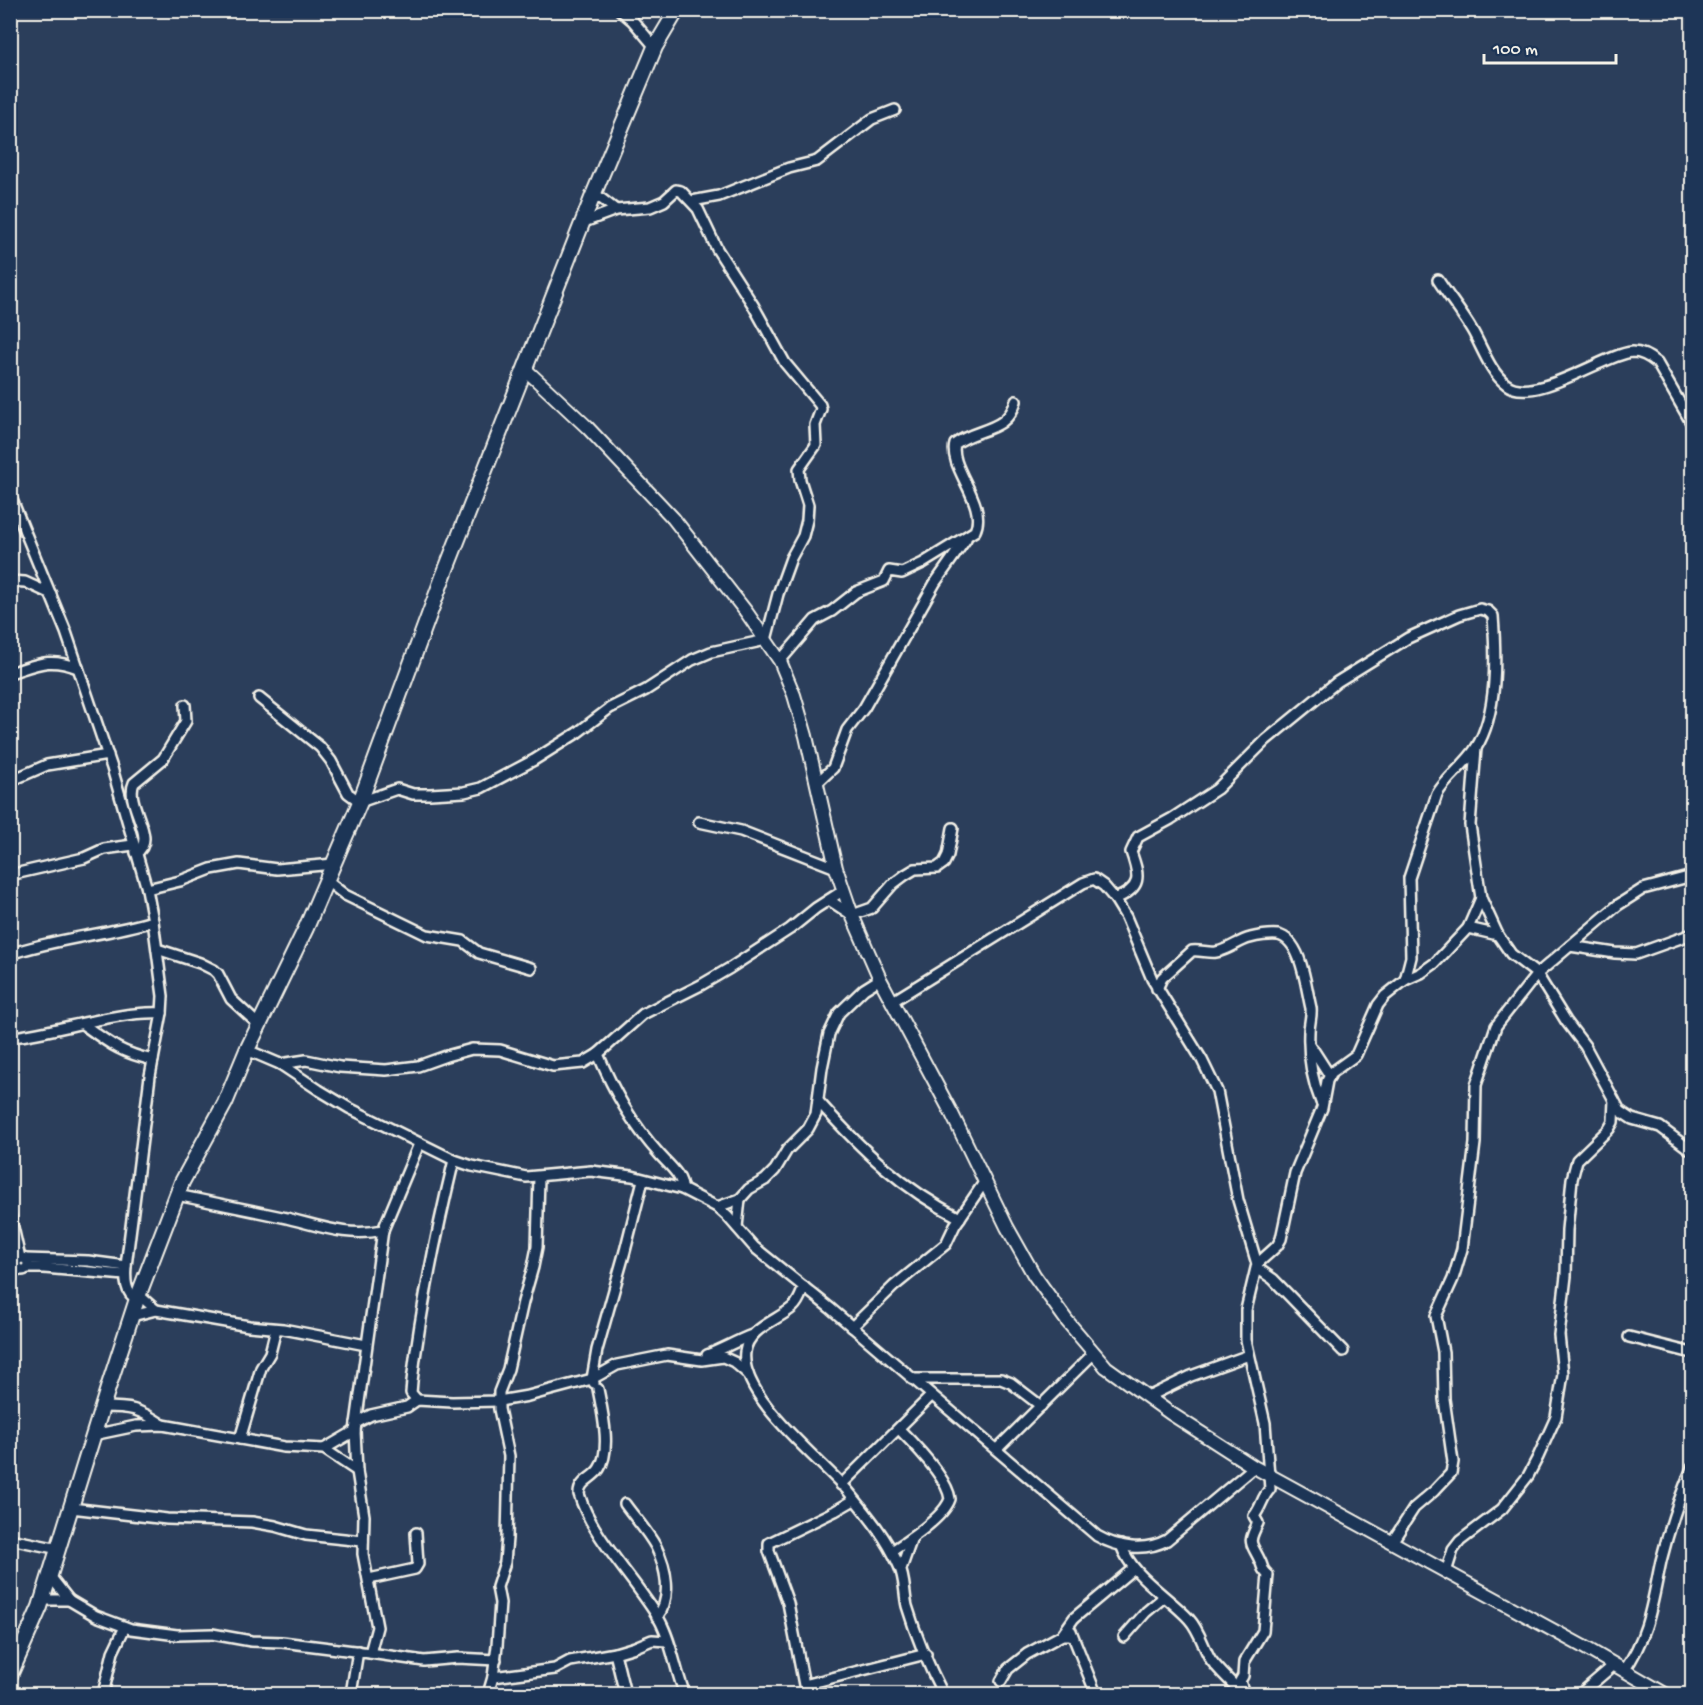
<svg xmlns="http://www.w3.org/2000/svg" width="1703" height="1705" viewBox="0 0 1703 1705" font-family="'Gochi Hand',sans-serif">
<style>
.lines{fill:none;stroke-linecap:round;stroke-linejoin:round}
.minor-casing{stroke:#f4f1e8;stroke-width:14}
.tertiary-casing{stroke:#f4f1e8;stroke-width:16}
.secondary-casing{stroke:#f4f1e8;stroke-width:18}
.minor{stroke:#1d3557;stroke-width:9}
.tertiary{stroke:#1d3557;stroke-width:12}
.secondary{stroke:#1d3557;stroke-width:14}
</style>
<rect width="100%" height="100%" fill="#2b3e5b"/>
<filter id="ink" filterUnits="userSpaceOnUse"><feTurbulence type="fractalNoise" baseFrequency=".0167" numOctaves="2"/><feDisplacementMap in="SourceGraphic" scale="12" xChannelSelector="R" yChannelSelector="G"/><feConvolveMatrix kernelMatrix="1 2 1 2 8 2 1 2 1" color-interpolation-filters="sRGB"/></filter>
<g filter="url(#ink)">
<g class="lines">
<defs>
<g id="minor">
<path d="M 620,10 L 632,20 L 655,47"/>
<path d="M 594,193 L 616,210"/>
<path d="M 692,201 L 719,196 L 789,168 L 817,161 L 872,119 L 895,110"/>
<path d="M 1438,280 C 1449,297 1462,313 1472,330 C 1482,347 1490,372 1506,384 C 1533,406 1605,354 1632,352 C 1642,352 1650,357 1657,363 L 1692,424"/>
<path d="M 10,495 L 66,632 L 112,768 L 147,889 L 153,921 L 163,996 L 162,1013 L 150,1076 L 126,1266 C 125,1279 125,1294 137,1299"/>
<path d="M 10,581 L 25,582 L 51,594"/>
<path d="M 780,661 L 815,620 L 832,611 L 856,592 L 884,581 L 889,571 L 902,573 L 923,563 L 975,531 C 988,504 948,467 955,444 C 977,427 1007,433 1016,401"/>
<path d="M 10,673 C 38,664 49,657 78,668"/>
<path d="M 259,698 L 320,747 L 331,761 L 348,793 L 360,802 L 397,789 L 413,794 L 430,794 L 464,792 L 481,788 L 534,760 L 577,733 L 610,708 L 646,690 L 692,660 L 711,652 L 766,640 L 778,594 L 791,558 L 803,536 L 807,520 L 808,505 L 800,480 L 799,469 L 816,445 L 815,425 L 821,409 L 820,405 L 785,363 L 753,305 L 717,249 L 698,209 L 681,191 L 676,190 L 664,201 L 650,207 L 616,210 L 584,222"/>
<path d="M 1476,748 L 1470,825 L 1481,898 L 1498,935 L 1511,954 L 1537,974 L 1566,1021 L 1585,1046 L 1620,1111 L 1632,1119 L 1660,1127 L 1692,1151"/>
<path d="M 10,781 L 47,765 L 108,755"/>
<path d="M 817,783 L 833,768 L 847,730 L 864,708 L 935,583 L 966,539"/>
<path d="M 699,822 L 741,831 L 836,868"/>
<path d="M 136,853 C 159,839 124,804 134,783 L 163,759 L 186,721 L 185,705"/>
<path d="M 10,875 L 84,858 L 104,849 L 133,845"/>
<path d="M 327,881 L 345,895 L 427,935 L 463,941 L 479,953 L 531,968"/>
<path d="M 147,889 L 180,881 L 211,869 L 239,864 L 277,869 L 334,864"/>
<path d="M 1115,899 C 1142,888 1140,877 1131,852 L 1138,837 L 1171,819 L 1217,789 L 1266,740 L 1337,682 L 1408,638 L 1459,615 L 1480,609 L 1488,611 L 1493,616 C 1496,656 1498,713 1476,748 C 1465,765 1447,777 1437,794 L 1409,878 L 1411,957 L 1405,980 L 1385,996 L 1378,1005 L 1356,1055 L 1331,1073 L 1327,1081 L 1322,1108 L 1295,1173 L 1281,1239 L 1277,1246 L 1257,1264"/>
<path d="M 829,900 L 852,915 L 872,908 L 893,884 L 905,875 L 915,869 L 937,868 L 944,863 L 948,855 L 953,828"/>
<path d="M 1468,928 L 1498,935"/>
<path d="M 1570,946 L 1615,953 L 1636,954 L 1692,934"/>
<path d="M 157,949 L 200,963 L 214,970 L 218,974 L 231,999 L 259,1025"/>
<path d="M 10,954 C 57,938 105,935 153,921"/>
<path d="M 1405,980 L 1421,973 L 1435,963 L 1468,928 L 1481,898"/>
<path d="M 1157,989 L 1162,978 L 1192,951 C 1200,950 1208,953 1216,952 C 1229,950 1238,941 1250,938 C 1257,936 1270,934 1278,935 C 1302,940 1306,988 1311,1008 C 1312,1017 1309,1023 1309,1032 C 1308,1056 1312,1080 1321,1102"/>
<path d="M 893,1001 L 1083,883 L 1094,879 L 1104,886 L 1115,899 L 1126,917 L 1152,979 L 1202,1060 L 1217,1091 L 1238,1200 L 1257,1264 L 1246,1310 L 1246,1340 L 1265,1423 L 1270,1489 C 1262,1497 1262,1506 1254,1516 L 1258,1523 C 1246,1546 1252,1542 1261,1563 C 1263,1569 1263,1570 1268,1575 L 1263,1631 L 1244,1662 L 1243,1676 L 1240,1681 L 1244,1694"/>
<path d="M 84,1025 C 110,1044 121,1053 153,1060"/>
<path d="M 13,1037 C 62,1031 114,1011 162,1013"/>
<path d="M 1312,1048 L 1330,1076"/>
<path d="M 247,1050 L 280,1064 L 319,1090 L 349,1108 L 454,1160 L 472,1166 L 526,1177 L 591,1171 L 632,1176 L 682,1189 L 717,1207 L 727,1216 L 754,1247 L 830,1308 L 1097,1536 C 1118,1548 1145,1552 1167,1540 L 1254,1467"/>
<path d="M 598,1054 C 614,1092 632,1124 660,1155 C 668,1164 683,1176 682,1189"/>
<path d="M 280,1064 L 306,1060 L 340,1067 L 386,1070 L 418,1066 L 446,1056 L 472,1049 L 500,1050 L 553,1066 L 583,1063 L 598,1054 L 643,1014 L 701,985 L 730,968 L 790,929 L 816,908 L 844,890"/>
<path d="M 818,1101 C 862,1150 901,1188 960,1218"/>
<path d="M 177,1195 C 212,1202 247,1210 282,1217 C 318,1225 346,1238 383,1230 L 419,1144"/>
<path d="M 717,1207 L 740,1199 L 749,1189 L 765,1180 L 775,1170 L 787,1150 L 808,1129 L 816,1114 L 822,1068 L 829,1034 L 839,1013 L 864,989 L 880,979"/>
<path d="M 10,1214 L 20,1258"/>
<path d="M 737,1227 L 740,1199"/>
<circle cx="22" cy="1264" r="6"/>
<path d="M 26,1259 L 88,1261 L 126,1266"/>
<path d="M 27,1268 L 44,1268 L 125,1275"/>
<path d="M 1257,1268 L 1273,1279 L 1343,1351"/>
<path d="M 804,1287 C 801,1294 799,1302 793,1307 C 777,1321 748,1328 745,1352 C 739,1397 820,1459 848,1491 C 867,1514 887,1538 899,1566 C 905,1578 904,1593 907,1606 C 916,1636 929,1667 943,1694"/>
<path d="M 139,1295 L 156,1310"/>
<path d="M 132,1316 L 156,1310 L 249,1326 L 283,1329 L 366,1345"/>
<path d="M 852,1327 L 894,1286 L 946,1244 L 955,1225 L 985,1181"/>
<path d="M 1629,1337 L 1692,1353"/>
<path d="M 707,1355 C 723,1349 736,1341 752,1335"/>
<path d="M 912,1379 L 1001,1379 L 1011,1383 L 1041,1406"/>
<path d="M 594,1383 L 592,1379 L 597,1350 L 625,1251 L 643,1180"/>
<path d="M 598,1389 C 602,1410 612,1450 599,1469 C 592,1479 579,1481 579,1494 C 591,1536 636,1580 659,1619 C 672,1641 675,1671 685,1694"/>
<path d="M 1148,1397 L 1191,1376 L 1249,1355"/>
<path d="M 417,1400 L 411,1393 L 412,1381 C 421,1307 436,1234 454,1160"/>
<path d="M 102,1407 C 131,1407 138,1408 163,1425"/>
<path d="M 356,1423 L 371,1415 L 407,1407 L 417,1400 L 452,1402 L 499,1401 L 528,1396 L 592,1379 L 617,1365 L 667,1355 L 702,1360 L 723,1357 L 734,1362 L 748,1374"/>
<path d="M 93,1435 L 136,1426 L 163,1425 L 284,1447 L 324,1449 L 357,1471"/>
<path d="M 240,1439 L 261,1368 L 270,1353 L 276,1329"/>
<path d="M 324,1449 L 355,1431"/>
<path d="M 997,1449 L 1094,1353"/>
<path d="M 841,1485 L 931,1396"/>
<path d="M 854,1500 L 835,1511 L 769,1543 L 769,1551 L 788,1603 L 804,1685 L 926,1654"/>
<path d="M 625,1504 C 635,1518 648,1532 656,1547 C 666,1567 673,1598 657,1617"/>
<path d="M 71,1508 L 167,1519 L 252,1522 L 275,1526 L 306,1535 L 363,1541"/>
<path d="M 10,1539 L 59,1549"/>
<path d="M 1392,1542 L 1414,1508 L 1434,1491 L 1451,1473 L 1453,1462 L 1444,1399 L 1443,1352 L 1436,1316 L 1453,1279 L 1462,1249 L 1475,1143 L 1476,1085 L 1496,1026 L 1537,974 L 1618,905 L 1643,889 L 1692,876"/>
<path d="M 1121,1545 C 1133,1578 1167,1595 1189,1619 C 1200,1631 1203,1647 1211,1660 C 1220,1672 1232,1682 1242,1694"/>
<path d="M 892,1551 C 909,1540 944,1517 950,1499 C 948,1479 913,1443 899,1429"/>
<path d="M 901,1569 L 912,1538"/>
<path d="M 1446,1572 L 1453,1550 L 1460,1541 L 1502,1509 L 1528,1476 L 1538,1457 L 1556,1417 L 1563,1374 L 1559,1335 L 1566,1276 L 1567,1230 L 1572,1179 L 1577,1160 L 1609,1129 L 1613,1122 L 1614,1100"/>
<path d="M 50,1576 L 69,1600 L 96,1616 L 131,1629 L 177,1635 L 212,1634 L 251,1641 L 282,1642 L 370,1653 L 424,1661 L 458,1658 L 496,1660"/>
<path d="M 369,1579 L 415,1569 L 418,1564 L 416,1533"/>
<path d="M 42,1600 L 69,1600"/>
<path d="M 1071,1631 L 1096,1694"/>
<path d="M 1062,1635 L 1074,1618 L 1134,1568"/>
<path d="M 1124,1637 L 1146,1612 L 1164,1597"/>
<path d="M 370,1653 L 377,1627 L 363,1554 L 364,1516 L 357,1471 L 355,1431 L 383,1230"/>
<path d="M 1624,1671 C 1649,1635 1652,1603 1661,1561 C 1669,1529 1679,1498 1692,1468"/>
<path d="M 493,1677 L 555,1669 L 570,1661 L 615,1653"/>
<path d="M 1001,1681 L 1008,1669 L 1027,1654 L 1062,1635 L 1072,1635"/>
<path d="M 103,1694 L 113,1652 L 125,1627"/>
<path d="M 351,1694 L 358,1651"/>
<path d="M 488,1694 L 493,1677 L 497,1646 L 500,1603 L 497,1587 L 505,1562 L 507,1538 L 509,1456 L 499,1409 L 499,1392 L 508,1369 L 523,1302 L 533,1267 L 537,1247 L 539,1177"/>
<path d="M 625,1694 L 615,1653 L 635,1647 L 652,1640 L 667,1641"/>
<path d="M 1580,1694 L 1614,1665"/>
</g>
<path id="tertiary" d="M 525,369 L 587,427 L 673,518 L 747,613 L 780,661 L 794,695 L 806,736 L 836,868 L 852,915 L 880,979 L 952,1114 L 1007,1227 L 1034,1275 L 1067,1321 L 1106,1367 L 1170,1413 L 1254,1467 L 1582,1646 L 1665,1694"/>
<path id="secondary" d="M 10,1675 L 40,1607 L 109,1385 L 137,1299 L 182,1182 L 225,1103 L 247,1050 L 306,928 L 360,802 L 443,577 L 594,193 L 655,47 L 677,10"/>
</defs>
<use href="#minor" class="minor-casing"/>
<use href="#tertiary" class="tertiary-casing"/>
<use href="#secondary" class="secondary-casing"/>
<use href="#minor" class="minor"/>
<use href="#tertiary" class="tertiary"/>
<use href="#secondary" class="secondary"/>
</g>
</g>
<rect width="1703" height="1705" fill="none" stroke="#1d3557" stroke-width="36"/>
<rect x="18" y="18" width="1667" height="1669" fill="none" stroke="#f4f1e8" stroke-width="2" filter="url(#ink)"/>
<path d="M1484 54v9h132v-9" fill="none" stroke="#f4f1e8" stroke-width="3"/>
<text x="1493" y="54" font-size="18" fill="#f4f1e8" stroke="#1d3557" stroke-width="4.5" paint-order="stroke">100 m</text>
</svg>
